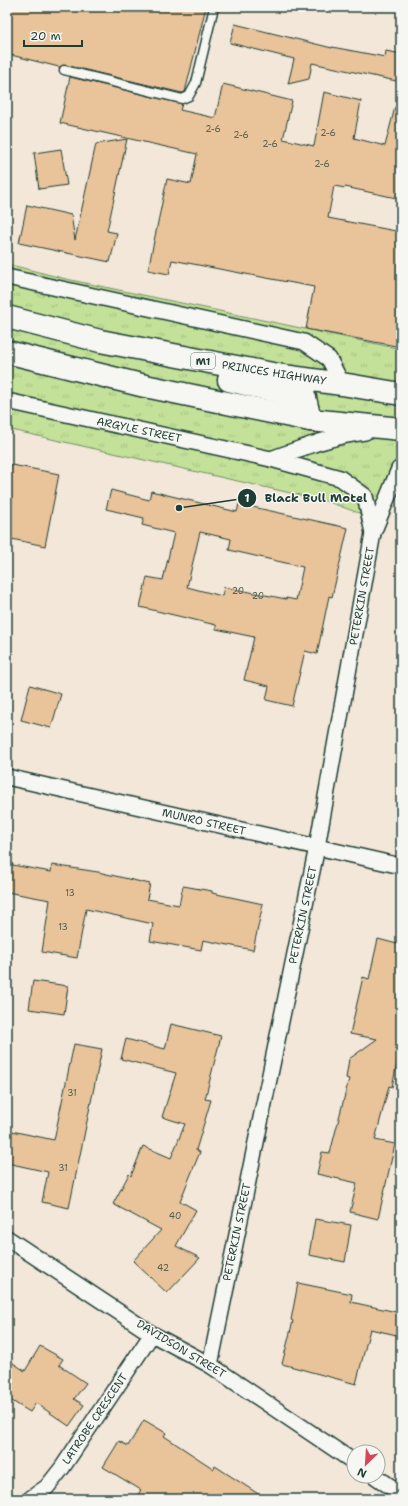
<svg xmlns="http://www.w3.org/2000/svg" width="408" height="1506" viewBox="0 0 408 1506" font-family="'Shantell Sans',sans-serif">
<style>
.grass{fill:url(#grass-tufts);stroke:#718f66}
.building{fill:#e9c39a;stroke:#1f3d34;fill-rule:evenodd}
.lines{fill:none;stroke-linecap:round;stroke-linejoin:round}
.service-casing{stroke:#1f3d34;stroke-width:11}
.minor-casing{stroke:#1f3d34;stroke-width:18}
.trunk-casing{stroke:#1f3d34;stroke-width:25}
.service{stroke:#f6f6f2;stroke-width:8}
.minor{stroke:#f6f6f2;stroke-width:15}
.trunk{stroke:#f6f6f2;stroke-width:22}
.labels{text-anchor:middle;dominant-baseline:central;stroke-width:3;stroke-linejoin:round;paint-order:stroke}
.number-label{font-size:9px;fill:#525e4e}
.shield{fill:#f6f6f2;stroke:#60746d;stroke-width:1}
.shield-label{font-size:10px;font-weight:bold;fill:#1f3d34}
.street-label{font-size:11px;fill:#1f3d34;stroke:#f6f6f2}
.leader{fill:none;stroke:#1f3d34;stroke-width:1.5}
.callout-dot{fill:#1f3d34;stroke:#f6f6f2;stroke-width:1.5}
.mark-label{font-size:12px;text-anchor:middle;font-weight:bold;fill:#fff}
.callout-label{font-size:12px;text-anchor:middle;font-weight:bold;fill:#1f3d34;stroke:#f6f6f2;stroke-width:3;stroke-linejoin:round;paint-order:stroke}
</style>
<defs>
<pattern id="grass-tufts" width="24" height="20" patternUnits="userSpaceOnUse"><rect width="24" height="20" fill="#c3e198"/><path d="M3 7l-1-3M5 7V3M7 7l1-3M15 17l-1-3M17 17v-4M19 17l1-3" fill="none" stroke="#a7c284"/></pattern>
</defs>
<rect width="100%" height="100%" fill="#f2e7d8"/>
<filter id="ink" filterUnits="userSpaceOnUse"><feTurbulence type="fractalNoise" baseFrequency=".025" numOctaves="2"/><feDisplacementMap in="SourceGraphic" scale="8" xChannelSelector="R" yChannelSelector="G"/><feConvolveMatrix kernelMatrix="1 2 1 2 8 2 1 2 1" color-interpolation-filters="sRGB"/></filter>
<g filter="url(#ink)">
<path class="grass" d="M 7,264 L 66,279 L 401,349 L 401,463 L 378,520 L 326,501 L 7,429 Z"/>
<g class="building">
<path d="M 7,7 L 206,7 L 185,92 L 182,93 L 65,65 L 59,67 L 7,54 Z"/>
<path d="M 235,24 L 332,48 L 332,47 L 385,57 L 386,51 L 401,54 L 401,82 L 312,63 L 309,79 L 288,84 L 294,59 L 230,43 Z"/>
<path d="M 70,77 L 182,104 L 180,110 L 215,118 L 223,84 L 292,101 L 283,139 L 314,146 L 324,92 L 361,101 L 354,138 L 385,146 L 395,107 L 401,107 L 401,199 L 345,187 L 345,188 L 334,186 L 328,218 L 401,232 L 401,347 L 306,329 L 314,287 L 172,260 L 169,274 L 148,270 L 167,179 L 191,184 L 197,154 L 60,123 Z"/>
<path d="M 127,139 L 107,231 L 117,233 L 110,262 L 19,243 L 27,205 L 71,215 L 75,240 L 96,144 Z"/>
<path d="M 61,149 L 67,185 L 39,189 L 34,153 Z"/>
<path d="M 7,464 L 59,474 L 45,546 L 7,538 Z"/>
<path d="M 111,490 L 149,500 L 151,491 L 237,512 L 239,504 L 348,528 L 332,597 L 329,596 L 317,654 L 305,651 L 292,706 L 266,700 L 269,686 L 244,680 L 254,637 L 216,629 L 216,625 L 140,607 L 147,577 L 163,580 L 174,533 L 142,525 L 144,518 L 106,509 ZM 200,532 L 231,539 L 229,550 L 303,567 L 296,600 L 286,598 L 286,599 L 224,587 L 222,596 L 187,587 Z"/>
<path d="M 30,685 L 61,694 L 51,728 L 21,720 Z"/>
<path d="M 7,864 L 51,872 L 52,865 L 98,872 L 150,884 L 147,899 L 179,905 L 183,886 L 212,891 L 212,893 L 263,904 L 253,950 L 203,940 L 201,950 L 150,941 L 153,924 L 86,909 L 77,958 L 42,952 L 50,900 L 7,892 Z"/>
<path d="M 378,939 L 401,945 L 401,1044 L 392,1087 L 389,1086 L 375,1140 L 395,1144 L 378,1219 L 350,1212 L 357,1183 L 317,1174 L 322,1152 L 330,1153 L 349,1079 L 346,1078 L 349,1059 L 377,1039 L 350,1034 L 363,977 L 369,979 Z"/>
<path d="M 33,981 L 68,986 L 64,1014 L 29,1009 Z"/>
<path d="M 171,1024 L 221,1036 L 205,1099 L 211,1100 L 196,1150 L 200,1152 L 180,1201 L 196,1210 L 176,1246 L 200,1258 L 167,1293 L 133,1261 L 161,1230 L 113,1204 L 129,1174 L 131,1176 L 143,1146 L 171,1158 L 185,1124 L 162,1117 L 176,1073 L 121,1059 L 126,1039 L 165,1049 Z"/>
<path d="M 74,1044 L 102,1049 L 69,1208 L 42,1202 L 48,1172 L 7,1163 L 7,1130 L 54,1140 Z"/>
<path d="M 315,1219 L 351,1225 L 345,1262 L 309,1255 Z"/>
<path d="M 298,1283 L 352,1294 L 351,1302 L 401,1313 L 401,1336 L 370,1329 L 356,1384 L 282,1364 L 293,1321 L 291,1320 Z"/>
<path d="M 40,1346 L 63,1359 L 59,1365 L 86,1383 L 74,1399 L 84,1405 L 69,1426 L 36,1403 L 30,1412 L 7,1398 L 7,1359 L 25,1371 Z"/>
<path d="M 144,1420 L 166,1433 L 164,1436 L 214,1469 L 215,1466 L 266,1499 L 135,1499 L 141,1490 L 103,1467 L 119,1441 L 128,1446 Z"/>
</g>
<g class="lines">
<defs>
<path id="service" d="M 64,70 L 182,99 L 189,96 L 196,83 L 214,7"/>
<g id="minor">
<path d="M 7,277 L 304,342 L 329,359 L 342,384"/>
<path d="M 7,401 L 271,459 L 340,478 L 365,496 L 373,533"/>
<path d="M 271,459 C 302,448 332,436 365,432"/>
<path d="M 7,777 L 401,866"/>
<path d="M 7,1238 L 152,1334 L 210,1365 L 354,1462"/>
<path d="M 210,1365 L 317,847 L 373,533 L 399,469 L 401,468"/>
<path d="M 375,1476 L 401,1494"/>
<path d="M 30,1499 L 47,1487 L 62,1468 L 152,1334"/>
</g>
<g id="trunk">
<path d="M 7,317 L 100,341 L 283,376 L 342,384 L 401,394"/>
<path d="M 7,352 L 145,386 L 310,420 L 401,429"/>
<path d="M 229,380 L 305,398 L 310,420"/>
</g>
</defs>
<use href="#service" class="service-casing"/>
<use href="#minor" class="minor-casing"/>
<use href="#trunk" class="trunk-casing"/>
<use href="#service" class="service"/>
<use href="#minor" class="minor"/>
<use href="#trunk" class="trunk"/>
</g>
</g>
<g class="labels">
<g class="number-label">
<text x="213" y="129">2-6</text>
<text x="328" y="133">2-6</text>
<text x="241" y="135">2-6</text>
<text x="270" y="144">2-6</text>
<text x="322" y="164">2-6</text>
<text x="238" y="591">20</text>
<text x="258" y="596">20</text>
<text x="70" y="893">13</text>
<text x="63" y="927">13</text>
<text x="72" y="1093">31</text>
<text x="63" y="1168">31</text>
<text x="175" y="1216">40</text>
<text x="163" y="1268">42</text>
</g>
<rect class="shield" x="191" y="353" width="24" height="16" rx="3"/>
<g class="shield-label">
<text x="203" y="361">M1</text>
</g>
<g class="street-label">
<text transform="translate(274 373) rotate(9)">PRINCES HIGHWAY</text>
<text transform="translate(139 430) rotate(12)">ARGYLE STREET</text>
<text transform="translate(362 596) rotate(-80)">PETERKIN STREET</text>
<text transform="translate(204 822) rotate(13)">MUNRO STREET</text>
<text transform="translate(303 915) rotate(-78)">PETERKIN STREET</text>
<text transform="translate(237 1232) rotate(-78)">PETERKIN STREET</text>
<text transform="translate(181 1349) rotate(31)">DAVIDSON STREET</text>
<text transform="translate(95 1419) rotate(-56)">LATROBE CRESCENT</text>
</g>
</g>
<path class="leader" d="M179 508L247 498"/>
<g class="callout-dot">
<circle cx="179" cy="508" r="4"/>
<circle cx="247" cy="498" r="10"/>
</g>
<g class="mark-label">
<text x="247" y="502">1</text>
</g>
<g class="callout-label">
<text x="316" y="502">Black Bull Motel</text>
</g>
<rect width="408" height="1506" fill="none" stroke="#f6f6f2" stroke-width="24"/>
<rect x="12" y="12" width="384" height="1482" fill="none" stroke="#1f3d34" stroke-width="1.5" filter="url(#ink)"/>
<g transform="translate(366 1464) rotate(205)"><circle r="19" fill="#f6f6f2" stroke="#a0aca6"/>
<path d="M0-3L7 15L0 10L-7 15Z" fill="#d1495b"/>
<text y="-6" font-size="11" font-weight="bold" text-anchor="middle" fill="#1f3d34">N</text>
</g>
<path d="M24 40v6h58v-6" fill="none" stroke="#1f3d34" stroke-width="2"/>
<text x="30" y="40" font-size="12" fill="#1f3d34" stroke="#f6f6f2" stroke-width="3" paint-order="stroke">20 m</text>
</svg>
